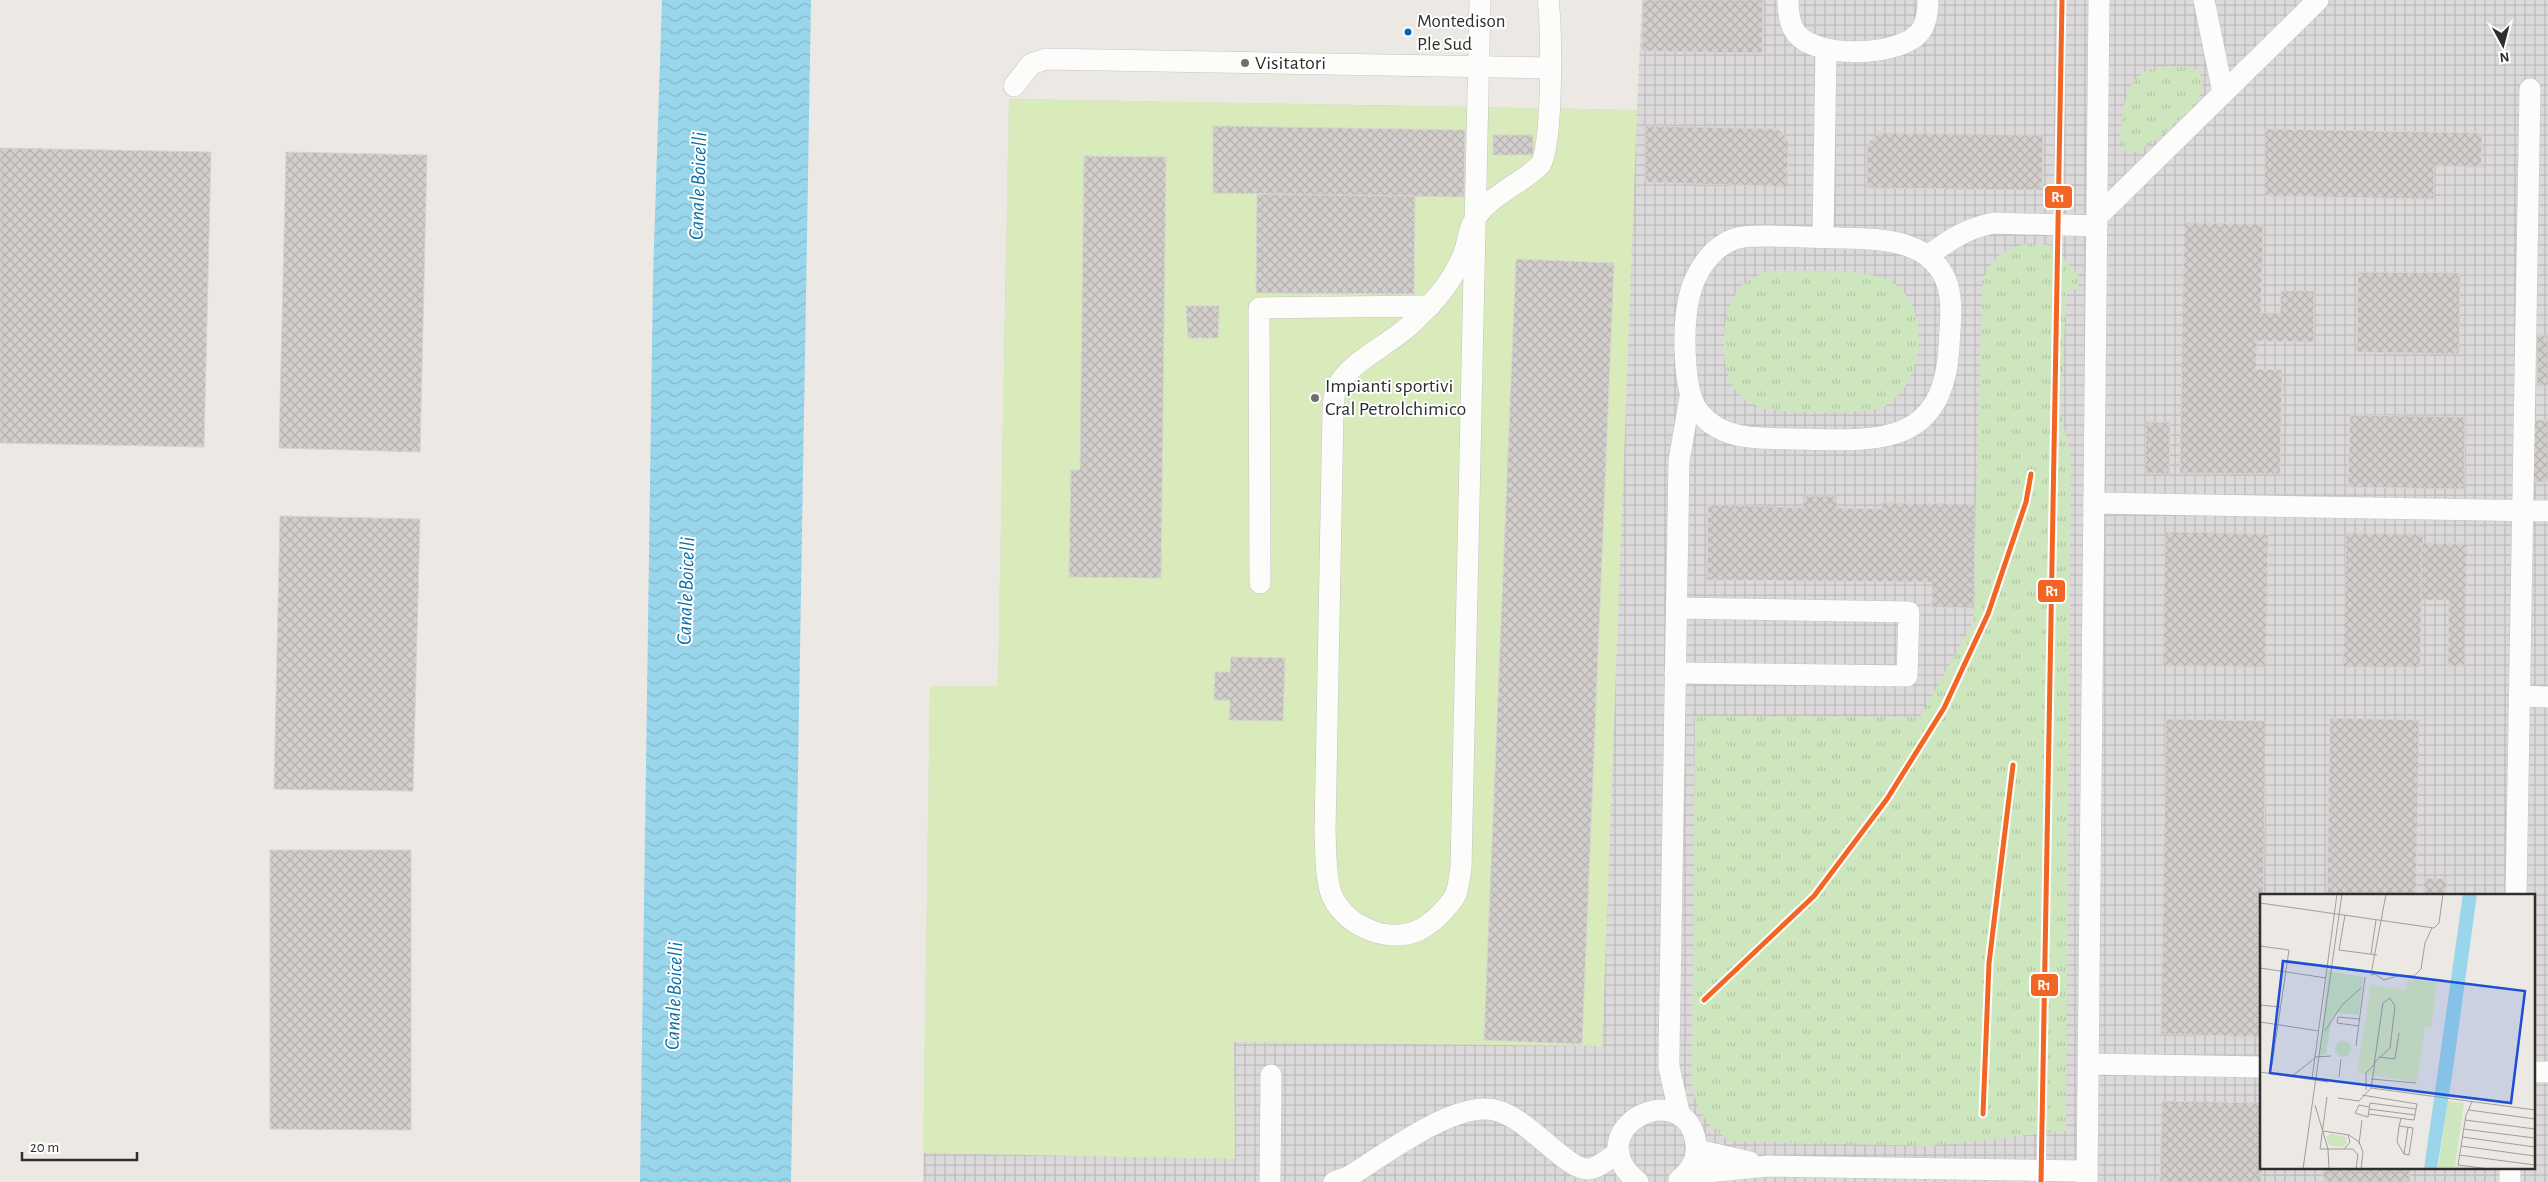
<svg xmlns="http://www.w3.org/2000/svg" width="2548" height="1182" viewBox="0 0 2548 1182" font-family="'Alegreya Sans',sans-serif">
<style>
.industrial{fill:url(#industrial-grid);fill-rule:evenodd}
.grass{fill:url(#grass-tufts)}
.pitch{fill:#d9eabb}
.water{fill:url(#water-waves)}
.building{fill:url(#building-cross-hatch);stroke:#d7d4d0}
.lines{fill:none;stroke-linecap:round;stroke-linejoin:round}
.service-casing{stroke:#c5c4c5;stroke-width:22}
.service{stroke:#fcfcfb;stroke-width:21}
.rail-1-casing{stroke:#fff;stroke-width:9}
.rail-1{stroke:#f26522;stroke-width:5}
.bus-dot{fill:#0065bd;stroke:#fff;stroke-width:2}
.poi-dot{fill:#706f6e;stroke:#fff;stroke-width:2}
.labels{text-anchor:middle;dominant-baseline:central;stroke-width:4;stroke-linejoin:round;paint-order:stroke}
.bus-label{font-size:19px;fill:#2e2e2e;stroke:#fff;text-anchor:start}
.poi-label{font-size:20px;fill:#2e2e2e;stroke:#fff;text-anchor:start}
.water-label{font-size:21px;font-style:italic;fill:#0d6fa3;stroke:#fff}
.inset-road{fill:none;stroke:#a09e9b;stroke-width:1}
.view{fill:#1d4ed8;fill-opacity:0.15;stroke:#1d4ed8;stroke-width:2.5}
.inset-edge{fill:none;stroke:#2e2e2e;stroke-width:2.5}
.line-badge{stroke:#fff;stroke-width:2}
.badge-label{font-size:14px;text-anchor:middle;font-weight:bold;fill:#fff}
</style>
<defs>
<pattern id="industrial-grid" width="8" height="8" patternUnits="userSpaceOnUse" patternTransform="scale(1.25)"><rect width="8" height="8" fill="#dcd9db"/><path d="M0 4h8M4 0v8" fill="none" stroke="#bdbbbc"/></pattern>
<pattern id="grass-tufts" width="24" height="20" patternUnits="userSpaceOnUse" patternTransform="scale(1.25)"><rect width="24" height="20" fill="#cee6be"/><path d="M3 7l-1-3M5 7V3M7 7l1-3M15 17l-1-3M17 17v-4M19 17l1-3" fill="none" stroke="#b1c6a4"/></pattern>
<pattern id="water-waves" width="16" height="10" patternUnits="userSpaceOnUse" patternTransform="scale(1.25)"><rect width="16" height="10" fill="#99d6ec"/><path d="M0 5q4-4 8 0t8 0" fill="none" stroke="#84b8cb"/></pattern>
<pattern id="building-cross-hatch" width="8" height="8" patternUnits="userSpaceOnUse" patternTransform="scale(1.25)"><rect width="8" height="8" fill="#d1cecb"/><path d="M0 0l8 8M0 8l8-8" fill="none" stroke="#b4b1af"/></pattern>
</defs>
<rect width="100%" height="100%" fill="#ece8e4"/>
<path class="industrial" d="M 1642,0 L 2548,0 L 2548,1182 L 923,1182 L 930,686 L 998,686 L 1009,99 L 1637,110 ZM 2262,896 L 2534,896 L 2534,1168 L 2262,1168 Z"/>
<g class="grass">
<path d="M 2157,67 C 2168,67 2185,64 2195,69 C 2207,75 2202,96 2195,104 C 2185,115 2155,142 2142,149 C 2135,153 2130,153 2123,151 C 2116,139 2124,98 2131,85 C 2136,75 2147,71 2157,67 Z"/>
<path d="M 2032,243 L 2053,246 L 2078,275 L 2079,289 L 2067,290 L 2060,410 L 2071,457 L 2066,1131 L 1929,1146 L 1731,1141 C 1706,1127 1696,1110 1692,1082 L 1695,716 L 1920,717 L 1973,622 L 1982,283 C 1990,258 2007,246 2032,243 Z"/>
<path d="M 1770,271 C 1798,272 1873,267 1894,283 C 1928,309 1925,365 1899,395 C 1892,402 1883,409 1873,410 C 1847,413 1797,413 1771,410 C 1762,409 1750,403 1743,398 C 1717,380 1720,316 1736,292 C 1744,280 1757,275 1770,271 Z"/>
</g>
<path class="pitch" d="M 1009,99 L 1637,110 L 1602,1046 L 1234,1042 L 1235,1159 L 923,1153 L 930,686 L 998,686 Z"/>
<path class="water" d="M 662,0 L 811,0 L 791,1182 L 640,1182 L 653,276 Z"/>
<g class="building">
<path d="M 1643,0 L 1763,0 L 1762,53 L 1642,51 Z"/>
<path d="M 1213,126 L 1465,130 L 1464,197 L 1213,193 Z"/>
<path d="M 1645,126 L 1777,129 L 1782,132 L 1788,142 L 1787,187 L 1645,182 Z"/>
<path d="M 2265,129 L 2482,133 L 2481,167 L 2434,166 L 2434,199 L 2264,196 Z"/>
<path d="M 1879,133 L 2043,135 L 2042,190 L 1867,188 L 1867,147 L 1870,141 Z"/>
<rect x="1493" y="135" width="40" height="20"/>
<path d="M 0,148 L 211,152 L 204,447 L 0,443 Z"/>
<path d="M 286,152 L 427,155 L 420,452 L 279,448 Z"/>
<path d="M 1084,156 L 1166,157 L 1161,578 L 1069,577 L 1071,470 L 1080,470 Z"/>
<path d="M 1257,194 L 1415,196 L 1414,294 L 1256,293 Z"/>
<path d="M 2184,223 L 2263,224 L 2261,313 L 2280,313 L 2281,291 L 2314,291 L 2314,342 L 2257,341 L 2256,369 L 2282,370 L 2280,474 L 2180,473 Z"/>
<path d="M 1516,259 L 1614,263 L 1582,1044 L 1484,1040 Z"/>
<path d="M 2358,272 L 2460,273 L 2459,354 L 2357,352 Z"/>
<path d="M 1186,306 L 1219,306 L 1218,338 L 1188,338 Z"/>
<path d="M 2537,335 L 2548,336 L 2548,386 L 2537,386 Z"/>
<path d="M 2350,415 L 2465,417 L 2464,489 L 2348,487 Z"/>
<path d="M 2534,420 L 2548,420 L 2548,482 L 2533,482 Z"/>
<path d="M 2146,422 L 2170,422 L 2169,474 L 2145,473 Z"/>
<path d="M 1803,496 L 1837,496 L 1837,508 L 1882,509 L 1882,503 L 1975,504 L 1974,608 L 1932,607 L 1932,582 L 1707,580 L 1708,504 L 1803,508 Z"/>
<path d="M 280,516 L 420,519 L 413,791 L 274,789 Z"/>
<path d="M 2165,532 L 2268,534 L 2266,667 L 2163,666 Z"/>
<path d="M 2346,533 L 2423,534 L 2420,667 L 2343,667 Z"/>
<path d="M 2422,543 L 2467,544 L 2465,666 L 2448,667 L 2449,600 L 2421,600 Z"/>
<path d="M 1231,657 L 1285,658 L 1283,721 L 1229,720 L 1230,700 L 1214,700 L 1215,672 L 1230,672 Z"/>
<path d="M 2330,718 L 2419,720 L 2416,896 L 2327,896 Z"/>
<path d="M 2166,719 L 2266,721 L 2261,1037 L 2161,1034 Z"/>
<path d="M 270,850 L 411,850 L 411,1130 L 270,1129 Z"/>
<path d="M 2424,878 L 2447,879 L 2446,896 L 2423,896 Z"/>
<path d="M 2162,1101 L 2262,1103 L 2261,1182 L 2160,1182 Z"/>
<rect x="2323" y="1168" width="87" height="14"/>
</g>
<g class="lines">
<defs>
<g id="service">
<path d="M 1480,0 L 1461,868 C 1459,877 1459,890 1454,898 C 1445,910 1431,925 1417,931 C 1385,944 1342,924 1331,893 C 1325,874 1326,851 1325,832 L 1333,411 C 1334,405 1333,395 1336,389 C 1348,362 1389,345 1410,325 C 1434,302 1451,285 1464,253 C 1468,243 1468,230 1474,221 C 1486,197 1523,183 1540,165 C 1553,151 1552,22 1548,0"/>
<path d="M 1788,0 C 1788,11 1789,24 1796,33 C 1816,59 1893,56 1916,36 C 1926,28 1928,12 1928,0"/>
<path d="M 2204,0 L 2223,93"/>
<path d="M 1014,86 L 1031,64 L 1046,59 L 1549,68"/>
<path d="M 2097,217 L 2318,0"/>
<path d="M 1762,236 C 1787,236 1813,237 1839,238 C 1880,239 1933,238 1948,286 C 1953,305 1950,327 1949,346 C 1944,448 1876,441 1796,439 C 1761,438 1723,442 1699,412 C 1682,392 1683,324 1689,298 C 1694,273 1712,245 1738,238 C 1745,236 1754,236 1762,236 Z"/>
<path d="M 1823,237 L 1826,49"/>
<path d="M 1928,256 C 1949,240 1967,228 1994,223 L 2097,226"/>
<path d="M 2094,503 L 2548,511"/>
<path d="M 1260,583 L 1259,308 L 1430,306"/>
<path d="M 1675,673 L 1907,676 L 1909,612 L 1677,608"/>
<path d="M 2521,696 L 2548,697"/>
<path d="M 2516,896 L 2530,89"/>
<path d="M 2089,1064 L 2262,1067"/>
<path d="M 2534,1072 L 2548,1072"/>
<path d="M 1680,1116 L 1669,1067 L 1669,1053 L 1679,461 L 1690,397"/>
<path d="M 1697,1150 L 1750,1162"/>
<path d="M 1687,1174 L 1768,1166 L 2087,1171"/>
<path d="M 1270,1182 L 1271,1075"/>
<path d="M 1334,1182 L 1350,1176 C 1385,1154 1446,1108 1486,1109 C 1526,1109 1568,1178 1593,1168 C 1602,1165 1611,1157 1619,1152"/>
<path d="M 1638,1182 C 1573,1129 1687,1072 1696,1144 C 1698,1159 1691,1171 1679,1180"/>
<path d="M 2087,1182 L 2099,0"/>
<path d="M 2510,1182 L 2510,1168"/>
</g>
</defs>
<use href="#service" class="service-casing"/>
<use href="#service" class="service"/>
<defs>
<g id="rail-1">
<path d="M 1704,1000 L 1814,896 L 1887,799 L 1944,708 L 1988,614 L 2026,502 L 2031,474"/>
<path d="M 1983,1114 L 1989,963 L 2013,765"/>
<path d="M 2041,1182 L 2062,0"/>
</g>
</defs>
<use href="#rail-1" class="rail-1-casing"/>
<use href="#rail-1" class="rail-1"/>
</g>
<circle class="bus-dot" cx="1408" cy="32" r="4.5"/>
<g class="poi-dot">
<circle cx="1245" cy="63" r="5"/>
<circle cx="1315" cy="398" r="5"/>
</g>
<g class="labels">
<g class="bus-label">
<text x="1417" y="21">Montedison<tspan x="1417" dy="23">P.le Sud</tspan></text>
</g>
<g class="poi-label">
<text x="1255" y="63">Visitatori</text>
<text x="1325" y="386">Impianti sportivi<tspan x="1325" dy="23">Cral Petrolchimico</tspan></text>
</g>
<g class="water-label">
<text transform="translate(698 186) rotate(-88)">Canale Boicelli</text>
<text transform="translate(686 591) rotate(-88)">Canale Boicelli</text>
<text transform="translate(674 996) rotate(-88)">Canale Boicelli</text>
</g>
</g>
<g transform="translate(2260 894)">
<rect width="275" height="275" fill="#ece8e4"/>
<path d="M 68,77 L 103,83 L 99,121 L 77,119 L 71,127 L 66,160 L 59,162 ZM75 155a8 8 0 1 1 16 0a8 8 0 1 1-16 0ZM 188,207 L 204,209 L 195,272 L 218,275 L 178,275 ZM 71,240 L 86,243 L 87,249 L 82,253 L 69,251 L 66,243 Z" fill="#cee6be"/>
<path d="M 148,85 L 177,89 L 171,133 L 165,132 L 157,188 L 97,179 L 111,91 L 146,96 Z" fill="#d9eabb"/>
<path d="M 203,0 L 217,0 L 193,175 L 177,275 L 164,275 Z" fill="#99d6ec"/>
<path class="inset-road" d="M 0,9 L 174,34 L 179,29 L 183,0M 85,21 L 79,56 L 117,61M 0,52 L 29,56 L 12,171M 111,60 L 116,26M 67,73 L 105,78M 0,74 L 66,84M 111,80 L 126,0M 111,81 L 115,80 L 124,86 L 140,81 L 154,82 L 161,75 L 165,49 L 172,34M 0,111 L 20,113M 0,128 L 59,137M 99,132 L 77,129 L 78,123 L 100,125M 65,137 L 82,111 L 101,94M 96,152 L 105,83M 55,163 L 71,162M 119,163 L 135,165 L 139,139M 0,178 L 68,188M 31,183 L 55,164M 79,183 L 81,165M 52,185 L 77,0M 111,185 L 156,189M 106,196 L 106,179 L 114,171 L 123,109 L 130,104 L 135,112 L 130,154 L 115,168 L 111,194M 102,201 L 157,210 L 154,226 L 108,220M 67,203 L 60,255 L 93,255 L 98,261M 78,204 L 99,207 L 111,194 L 275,216M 212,208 L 206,221 L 198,271 L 230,275M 55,211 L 68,255 L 69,275M 109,213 L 99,211 L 95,219 L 108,223 L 110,209 L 156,215M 109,215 L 155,221M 209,216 L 275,225M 205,226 L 275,235M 139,232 L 153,234 L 149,261 L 144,260 L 137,248 L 139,233 L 141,224M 203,235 L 275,244M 63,237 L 89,241 L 99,248 L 103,258 L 101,275M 202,243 L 275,253M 99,250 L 102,226M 201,252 L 275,262M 84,255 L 90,248 L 88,241M 144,260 L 148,233M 199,261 L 275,271M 43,275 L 82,0M 96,275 L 98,260"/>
<path class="view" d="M 23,67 L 265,97 L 251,209 L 10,179 Z"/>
<rect width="275" height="275" class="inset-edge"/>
</g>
<g class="line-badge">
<rect x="2044" y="185" width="29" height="24" rx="5" fill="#f26522"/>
<rect x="2037" y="579" width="29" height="24" rx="5" fill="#f26522"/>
<rect x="2030" y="973" width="29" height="24" rx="5" fill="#f26522"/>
</g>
<g class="badge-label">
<text x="2058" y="202">R1</text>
<text x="2052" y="596">R1</text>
<text x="2044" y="990">R1</text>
</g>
<g transform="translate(2503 45) rotate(173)" stroke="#ffffff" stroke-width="4" paint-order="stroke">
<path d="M0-4L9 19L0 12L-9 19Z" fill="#2e2e2e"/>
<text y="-8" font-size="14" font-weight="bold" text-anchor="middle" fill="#2e2e2e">N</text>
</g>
<path d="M22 1152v8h115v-8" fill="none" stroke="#2e2e2e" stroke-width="2.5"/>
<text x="30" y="1152" font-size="15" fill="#2e2e2e" stroke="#ffffff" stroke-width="4" paint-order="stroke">20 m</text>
</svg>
